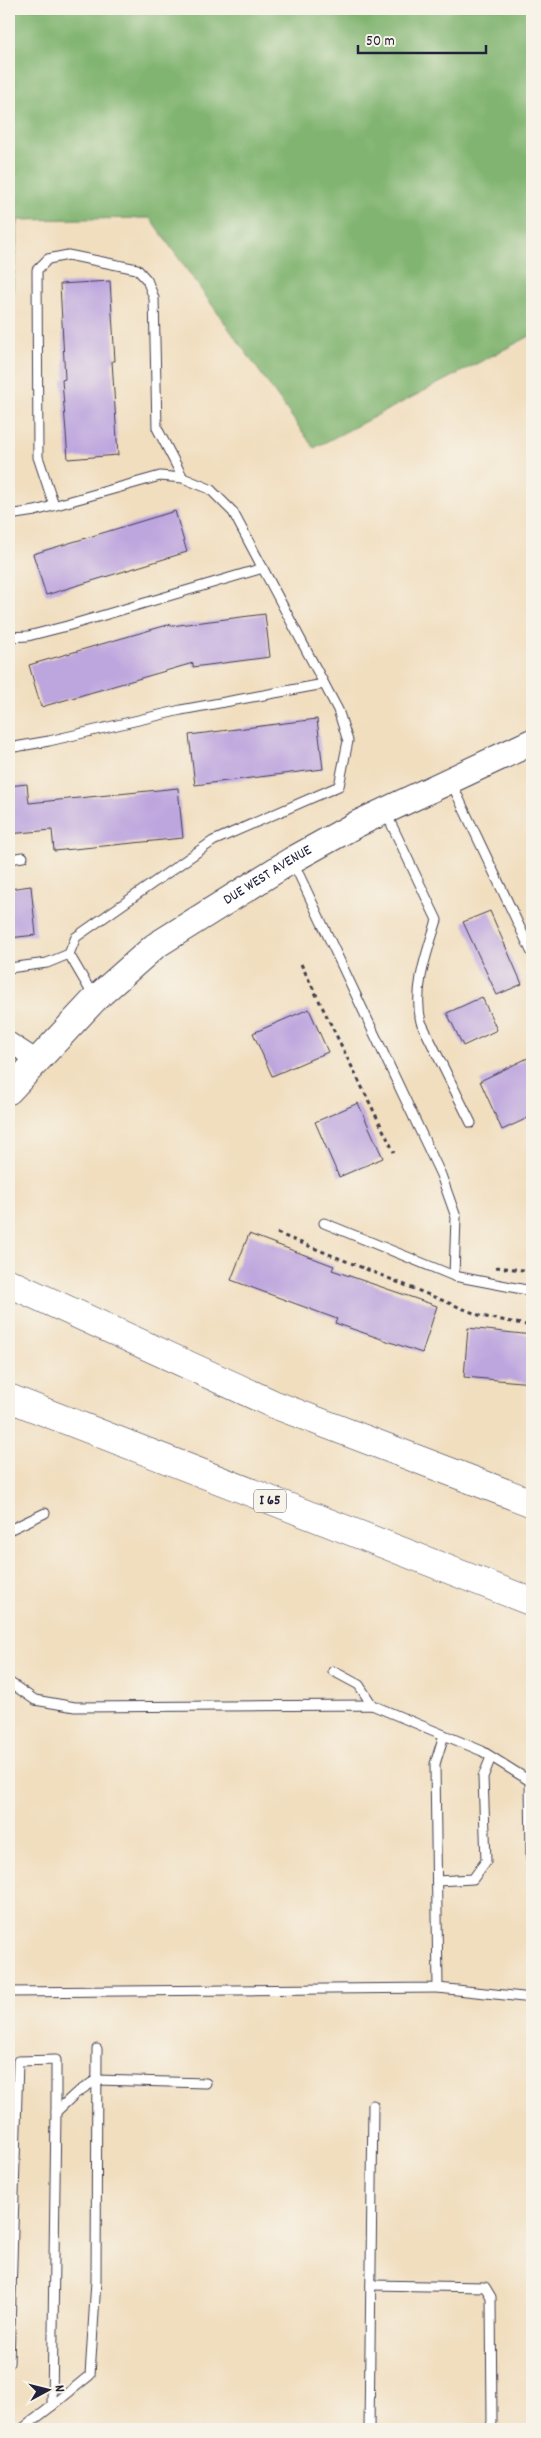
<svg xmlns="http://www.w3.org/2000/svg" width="541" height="2438" viewBox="0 0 541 2438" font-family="Dekko,sans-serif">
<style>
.forest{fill:#80b470;stroke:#516b56}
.building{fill:#bda5de}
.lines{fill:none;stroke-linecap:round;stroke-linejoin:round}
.lane-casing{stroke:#413e4f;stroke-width:11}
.street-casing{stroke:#413e4f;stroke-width:21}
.secondary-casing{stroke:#413e4f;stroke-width:28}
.highway-casing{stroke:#413e4f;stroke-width:29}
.path{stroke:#413e4f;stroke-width:3;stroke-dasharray:4 4;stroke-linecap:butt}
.lane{stroke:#fff;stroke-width:9}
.street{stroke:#fff;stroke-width:19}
.secondary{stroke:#fff;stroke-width:26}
.highway{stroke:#fff;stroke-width:28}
.labels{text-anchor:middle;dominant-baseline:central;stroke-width:5;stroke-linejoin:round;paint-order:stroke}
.shield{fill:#f7f3e8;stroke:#62616f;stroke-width:1}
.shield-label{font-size:14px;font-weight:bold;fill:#22223b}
.street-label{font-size:15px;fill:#22223b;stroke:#f7f3e8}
</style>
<rect width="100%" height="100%" fill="#f7f3e8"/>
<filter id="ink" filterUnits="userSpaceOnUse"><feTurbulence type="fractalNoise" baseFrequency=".02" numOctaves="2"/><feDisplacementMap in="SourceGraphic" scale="10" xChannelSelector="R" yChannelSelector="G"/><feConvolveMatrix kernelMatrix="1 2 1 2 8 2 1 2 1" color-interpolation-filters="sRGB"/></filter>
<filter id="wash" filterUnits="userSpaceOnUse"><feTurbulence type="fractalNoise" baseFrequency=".0096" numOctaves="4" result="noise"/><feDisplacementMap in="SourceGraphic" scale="20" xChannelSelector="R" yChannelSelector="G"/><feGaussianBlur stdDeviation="1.12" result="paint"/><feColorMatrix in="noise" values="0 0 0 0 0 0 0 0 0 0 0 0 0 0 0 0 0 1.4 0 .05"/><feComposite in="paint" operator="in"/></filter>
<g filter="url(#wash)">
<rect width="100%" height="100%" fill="#f1debf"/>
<path class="forest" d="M 9,9 L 532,9 L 532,335 L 314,448 L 150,218 L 18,220 L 9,344 Z"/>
<g id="blocks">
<g class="building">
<path d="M 110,281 L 115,361 L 112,361 L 118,455 L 68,459 L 62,380 L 65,379 L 60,284 Z"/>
<path d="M 175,511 L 187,552 L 46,595 L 33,554 Z"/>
<path d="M 265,614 L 270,657 L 193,667 L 193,663 L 41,707 L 29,665 L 171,624 L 171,626 Z"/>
<path d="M 317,719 L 323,769 L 195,785 L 189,735 Z"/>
<path d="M 27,784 L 29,803 L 178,788 L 183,838 L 54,851 L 52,830 L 9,834 L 9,786 Z"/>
<path d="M 31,886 L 36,935 L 9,938 L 9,889 Z"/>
<path d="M 490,911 L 522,984 L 497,995 L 463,922 Z"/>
<path d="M 482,997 L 497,1030 L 463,1046 L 447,1013 Z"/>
<path d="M 309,1009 L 328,1052 L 272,1076 L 253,1033 Z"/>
<path d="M 532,1056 L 532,1116 L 502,1130 L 480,1081 Z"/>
<path d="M 358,1103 L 383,1158 L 339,1177 L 315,1122 Z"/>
<path d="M 249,1234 L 334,1266 L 332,1270 L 437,1306 L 422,1353 L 335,1323 L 337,1319 L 231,1280 Z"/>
<path d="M 468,1328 L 532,1335 L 532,1383 L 464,1377 Z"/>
</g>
</g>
</g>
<g filter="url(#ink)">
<use href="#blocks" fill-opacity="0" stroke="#413e4f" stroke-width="1"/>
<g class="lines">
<defs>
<g id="lane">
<path d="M 54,505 L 38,457 L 37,270 L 48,259 L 68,255 L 137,269 L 147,280 L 154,298 L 157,428 L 183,478"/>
<path d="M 9,515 L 35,511 L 160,476 L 183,478 L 210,489 L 233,512 L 338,710 L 348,741 L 339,786 L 213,841 L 76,937 L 69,954 L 94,997"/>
<path d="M 9,637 L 28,636 L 67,626 L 263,568"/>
<path d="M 9,748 L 49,741 L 181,710 L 324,684"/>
<path d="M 451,782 L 532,953"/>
<path d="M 386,813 L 437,920 C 427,953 413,988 421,1022 L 471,1123"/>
<path d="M 9,859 L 23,857"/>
<path d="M 293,862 L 441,1175 L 456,1217 L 454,1276 L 532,1291"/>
<path d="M 9,968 L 47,963 L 69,954"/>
<path d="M 324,1223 L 454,1276"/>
<path d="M 9,1530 L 45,1513"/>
<path d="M 333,1671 L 359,1685 L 372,1705"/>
<path d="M 9,1682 L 35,1700 L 75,1707 L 372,1705 L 444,1735 L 435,1764 L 438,1988 L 9,1992"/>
<path d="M 444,1735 L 482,1751 L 530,1781 L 531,1858"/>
<path d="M 437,1881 L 473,1879 L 486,1861 L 483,1777 L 491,1757"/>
<path d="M 438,1988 L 532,1998"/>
<path d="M 371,2285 L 485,2287 L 491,2297 L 492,2422 L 490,2429"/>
<path d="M 9,2363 L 18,2061 L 56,2060 L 56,2112"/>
<path d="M 52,2406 L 90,2375 L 96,2281 L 97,2049"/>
<path d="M 22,2429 L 52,2406 L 56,2112 L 75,2094 L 96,2080 L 206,2083"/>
<path d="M 369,2429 L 373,2105"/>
</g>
<path id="street" d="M 9,1042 L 38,1061"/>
<g id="secondary">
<path id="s1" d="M 9,1091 L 95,999 L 155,946 L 292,860 L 357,824 L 532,742"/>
</g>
<g id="highway">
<path d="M 9,1283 L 273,1404 L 532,1503"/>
<path d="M 9,1398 L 532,1602"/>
</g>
</defs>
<use href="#lane" class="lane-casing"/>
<use href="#street" class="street-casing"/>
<use href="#secondary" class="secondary-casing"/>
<use href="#highway" class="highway-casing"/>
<g class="path">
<path d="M 301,964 L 394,1152"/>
<path d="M 277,1233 L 481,1316 L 532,1326"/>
<path d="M 496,1267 L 532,1271"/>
</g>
<use href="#lane" class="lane"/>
<use href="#street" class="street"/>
<use href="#secondary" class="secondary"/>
<use href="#highway" class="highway"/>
</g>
</g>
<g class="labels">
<rect class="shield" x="254" y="1489.5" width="32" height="23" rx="4"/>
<g class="shield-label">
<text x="270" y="1501">I 65</text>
</g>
<g class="street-label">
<text stroke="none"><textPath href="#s1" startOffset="339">DUE WEST AVENUE</textPath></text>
</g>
</g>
<rect width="541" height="2438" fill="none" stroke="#f7f3e8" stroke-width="30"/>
<g transform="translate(48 2390) rotate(83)" stroke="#f7f3e8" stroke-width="4" paint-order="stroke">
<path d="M0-4L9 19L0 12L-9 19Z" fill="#22223b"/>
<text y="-8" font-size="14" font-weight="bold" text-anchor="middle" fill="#22223b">N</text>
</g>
<path d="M358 45v8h128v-8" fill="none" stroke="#22223b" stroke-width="2.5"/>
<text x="366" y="45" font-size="15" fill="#22223b" stroke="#f7f3e8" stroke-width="4" paint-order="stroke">50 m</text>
</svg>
